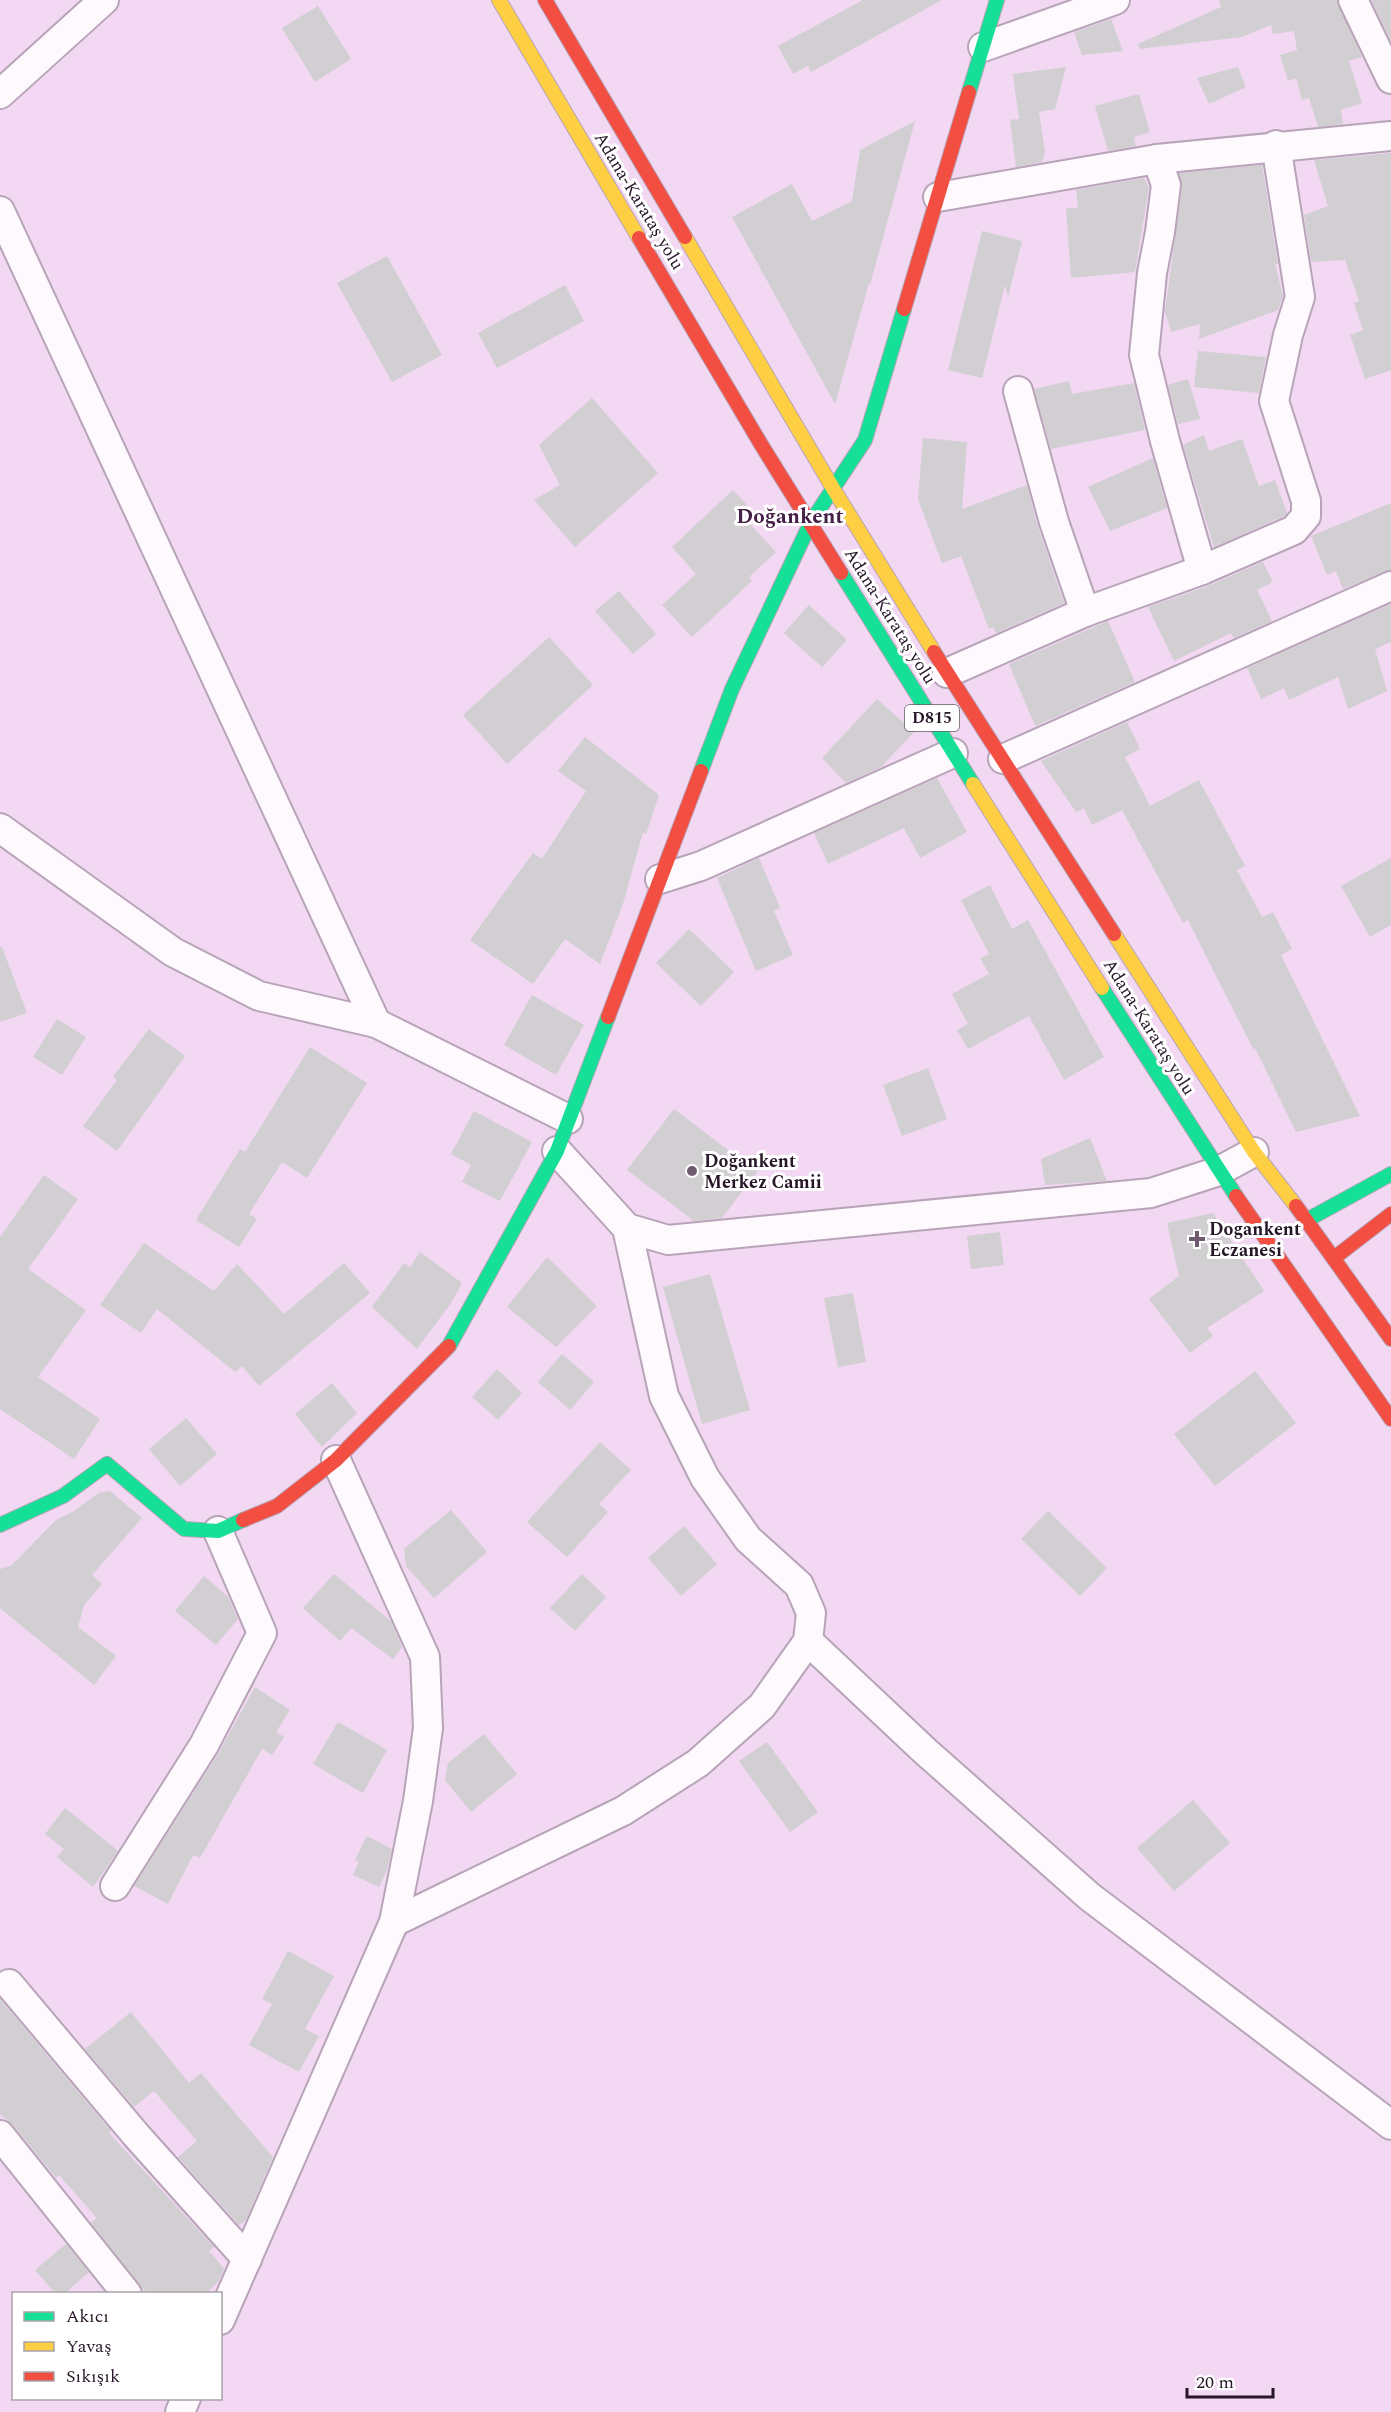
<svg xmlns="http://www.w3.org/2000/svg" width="1391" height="2412" viewBox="0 0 1391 2412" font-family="Spectral,serif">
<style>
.building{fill:#d1cfd2}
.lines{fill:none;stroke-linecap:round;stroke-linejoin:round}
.street-casing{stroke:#b8a4b8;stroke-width:32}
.fast-casing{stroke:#b8a4b8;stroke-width:16}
.slow-casing{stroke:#b8a4b8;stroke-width:16}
.jam-casing{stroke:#b8a4b8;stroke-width:16}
.street{stroke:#fdf9fd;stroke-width:28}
.fast{stroke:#16e098;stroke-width:14}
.slow{stroke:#ffcf43;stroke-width:14}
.jam{stroke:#f24e42;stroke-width:14}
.poi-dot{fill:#6e5a6f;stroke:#fff;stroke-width:2}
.labels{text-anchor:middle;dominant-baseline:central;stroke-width:6;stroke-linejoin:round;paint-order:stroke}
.shield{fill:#fff;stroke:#685c68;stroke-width:1.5}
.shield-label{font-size:16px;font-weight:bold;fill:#271628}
.street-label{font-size:18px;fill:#271628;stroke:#fff}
.poi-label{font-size:18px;font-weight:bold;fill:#271628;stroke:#fff;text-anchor:start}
.quarter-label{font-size:21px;font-weight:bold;fill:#462047;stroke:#fff}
</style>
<rect width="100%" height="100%" fill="#f2d8f2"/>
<g class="building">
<path d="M 863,0 L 942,0 L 811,72 L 808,66 L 793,74 L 778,46 Z"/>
<path d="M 1219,0 L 1337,0 L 1362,57 L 1349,61 L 1362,103 L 1341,110 L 1343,124 L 1318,127 L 1309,98 L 1302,100 L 1296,78 L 1288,81 L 1280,55 L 1297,50 L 1294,31 L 1273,34 L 1271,25 L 1242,37 L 1140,49 L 1138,44 L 1221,7 Z"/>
<path d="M 1371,0 L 1391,0 L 1391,41 Z"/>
<path d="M 318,6 L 351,59 L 315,82 L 282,28 Z"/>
<path d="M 1111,19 L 1123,51 L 1082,55 L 1074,32 Z"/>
<path d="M 1066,67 L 1055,109 L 1039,112 L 1045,152 L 1042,162 L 1016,167 L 1010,120 L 1019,119 L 1013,74 Z"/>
<path d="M 1238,67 L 1246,87 L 1209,104 L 1197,78 Z"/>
<path d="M 1139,94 L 1150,132 L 1134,137 L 1136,146 L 1108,151 L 1095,106 Z"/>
<path d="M 915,121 L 870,285 L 869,283 L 835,404 L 732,217 L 792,184 L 812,221 L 852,201 L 860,150 Z"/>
<path d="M 1391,153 L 1391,370 L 1365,379 L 1350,335 L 1363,330 L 1354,303 L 1359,301 L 1345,260 L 1311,262 L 1304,215 L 1328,206 L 1314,160 Z"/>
<path d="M 1262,165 L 1278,264 L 1275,264 L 1283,296 L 1278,310 L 1199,339 L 1200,324 L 1171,332 L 1165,311 L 1182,187 L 1179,173 Z"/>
<path d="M 1144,178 L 1149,187 L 1135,272 L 1071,278 L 1066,208 L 1078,208 L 1076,190 Z"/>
<path d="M 982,231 L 1022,241 L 1008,297 L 1005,285 L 982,378 L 948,370 Z"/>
<path d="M 387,256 L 442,355 L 392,382 L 337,283 Z"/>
<path d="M 565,285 L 584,321 L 497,368 L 478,333 Z"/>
<path d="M 1198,351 L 1266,357 L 1259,393 L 1194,387 Z"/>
<path d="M 1188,379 L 1200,419 L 1178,424 L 1168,385 Z"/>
<path d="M 1069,381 L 1072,394 L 1134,383 L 1145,430 L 1051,449 L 1034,389 Z"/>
<path d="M 592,398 L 658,473 L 575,547 L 534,500 L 560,485 L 539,445 Z"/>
<path d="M 1204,435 L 1209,451 L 1242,439 L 1259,486 L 1275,480 L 1287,513 L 1284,516 L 1214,547 L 1183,445 Z"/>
<path d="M 923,438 L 967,442 L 962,509 L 1027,485 L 1038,527 L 1064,603 L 996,633 L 993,627 L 989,629 L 961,556 L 942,563 L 918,499 Z"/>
<path d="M 1153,458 L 1167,508 L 1110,531 L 1088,487 Z"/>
<path d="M 733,490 L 758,517 L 750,524 L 776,552 L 749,577 L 752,581 L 692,637 L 662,605 L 696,574 L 672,547 Z"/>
<path d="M 1391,503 L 1391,570 L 1343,589 L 1336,571 L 1327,575 L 1311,536 Z"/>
<path d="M 1263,562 L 1273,582 L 1257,590 L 1272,621 L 1234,638 L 1231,633 L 1174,661 L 1148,607 L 1208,586 Z"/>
<path d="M 619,591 L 656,634 L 633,654 L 595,611 Z"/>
<path d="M 1391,604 L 1391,642 L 1375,649 L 1387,691 L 1348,709 L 1338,677 L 1289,700 L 1284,688 L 1261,699 L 1247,668 Z"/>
<path d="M 809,605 L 847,640 L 822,667 L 784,633 Z"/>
<path d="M 1108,621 L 1135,682 L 1035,726 L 1009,664 Z"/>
<path d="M 549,637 L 593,685 L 507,764 L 463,715 Z"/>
<path d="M 877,699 L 914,732 L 881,767 L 846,783 L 822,758 Z"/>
<path d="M 1127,722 L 1140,749 L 1125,757 L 1150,806 L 1199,780 L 1245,866 L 1237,870 L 1262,917 L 1273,912 L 1292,949 L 1281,955 L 1360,1116 L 1296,1132 L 1255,1048 L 1253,1049 L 1188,920 L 1183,923 L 1122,810 L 1092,825 L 1084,808 L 1076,812 L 1041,761 Z"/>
<path d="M 585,737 L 659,795 L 646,834 L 643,832 L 623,904 L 600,964 L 565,939 L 533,984 L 470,940 L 533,853 L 542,859 L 586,791 L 558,771 Z"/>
<path d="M 937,778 L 967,832 L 920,858 L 904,828 L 828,864 L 814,833 Z"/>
<path d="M 759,858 L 780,908 L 774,911 L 793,955 L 756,971 L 717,878 Z"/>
<path d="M 1391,858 L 1391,925 L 1370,937 L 1341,886 Z"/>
<path d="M 990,885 L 1012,929 L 1028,920 L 1104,1057 L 1064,1080 L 1029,1016 L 968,1049 L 957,1030 L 968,1024 L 952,994 L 989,974 L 980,958 L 989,954 L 961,900 Z"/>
<path d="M 689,929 L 734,972 L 701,1006 L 656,963 Z"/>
<path d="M 0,947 L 2,947 L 27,1013 L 0,1022 Z"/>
<path d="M 532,995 L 584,1025 L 556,1075 L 504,1045 Z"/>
<path d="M 57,1019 L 86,1037 L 62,1075 L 33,1057 Z"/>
<path d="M 149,1029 L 185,1056 L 117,1151 L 83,1126 L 117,1080 L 113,1077 Z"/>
<path d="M 310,1047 L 367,1083 L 307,1178 L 282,1162 L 249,1214 L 257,1219 L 239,1247 L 196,1220 L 240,1149 L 245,1152 Z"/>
<path d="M 928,1068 L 947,1119 L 902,1136 L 883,1085 Z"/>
<path d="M 674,1109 L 757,1172 L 722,1218 L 694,1221 L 627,1170 Z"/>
<path d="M 474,1111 L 532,1142 L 500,1201 L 462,1182 L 471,1165 L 451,1154 Z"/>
<path d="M 1090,1138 L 1107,1181 L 1045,1185 L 1041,1159 Z"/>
<path d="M 44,1175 L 78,1199 L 28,1269 L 86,1310 L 38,1377 L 100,1419 L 74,1459 L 0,1409 L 0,1237 Z"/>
<path d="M 1213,1213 L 1264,1291 L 1207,1328 L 1213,1336 L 1190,1353 L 1149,1299 L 1179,1276 L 1167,1223 Z"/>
<path d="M 1000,1232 L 1004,1265 L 971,1269 L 967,1236 Z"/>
<path d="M 144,1243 L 214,1291 L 237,1264 L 284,1314 L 344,1263 L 370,1293 L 259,1386 L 242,1366 L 235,1372 L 157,1309 L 141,1333 L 100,1305 Z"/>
<path d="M 420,1252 L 462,1283 L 451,1303 L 417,1349 L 372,1307 L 404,1263 L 410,1267 Z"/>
<path d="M 547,1257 L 597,1306 L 556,1347 L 507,1307 Z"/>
<path d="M 710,1274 L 750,1410 L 702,1424 L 663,1287 Z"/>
<path d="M 853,1293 L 866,1362 L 838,1367 L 824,1298 Z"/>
<path d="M 562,1354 L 594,1382 L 570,1410 L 538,1382 Z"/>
<path d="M 497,1369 L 522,1393 L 498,1420 L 472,1397 Z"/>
<path d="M 1255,1371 L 1296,1423 L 1215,1486 L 1174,1434 Z"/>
<path d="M 332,1383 L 357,1413 L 322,1447 L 295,1414 Z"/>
<path d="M 186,1418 L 217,1454 L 180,1486 L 149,1449 Z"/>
<path d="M 600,1442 L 631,1470 L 599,1504 L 608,1512 L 567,1557 L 527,1522 Z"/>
<path d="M 110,1491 L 142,1518 L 92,1575 L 102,1584 L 84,1605 L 78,1627 L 116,1656 L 94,1685 L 0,1608 L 0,1569 L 11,1566 L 56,1520 L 74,1511 L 99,1493 Z"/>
<path d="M 451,1510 L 487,1552 L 434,1598 L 406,1566 L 404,1549 Z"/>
<path d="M 1048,1511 L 1107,1568 L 1080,1596 L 1021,1539 Z"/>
<path d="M 684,1526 L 717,1564 L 681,1596 L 648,1558 Z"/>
<path d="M 334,1574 L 391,1621 L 402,1647 L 393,1659 L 351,1628 L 340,1641 L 303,1608 Z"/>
<path d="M 582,1574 L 606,1597 L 575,1631 L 550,1608 Z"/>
<path d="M 204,1576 L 228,1597 L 238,1619 L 216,1645 L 175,1611 Z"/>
<path d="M 255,1687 L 290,1710 L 276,1732 L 284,1737 L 272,1755 L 262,1749 L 200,1858 L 193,1855 L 168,1904 L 134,1886 L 218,1754 Z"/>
<path d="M 338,1722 L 387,1750 L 363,1793 L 313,1764 Z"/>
<path d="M 484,1734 L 517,1774 L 471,1812 L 445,1780 L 448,1763 Z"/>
<path d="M 767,1742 L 818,1812 L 790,1832 L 739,1761 Z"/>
<path d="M 1193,1800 L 1230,1843 L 1174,1891 L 1137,1848 Z"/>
<path d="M 65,1808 L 118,1851 L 93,1887 L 57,1857 L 64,1849 L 45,1834 Z"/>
<path d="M 367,1836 L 392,1849 L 387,1870 L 379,1887 L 353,1875 L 359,1862 L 355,1860 Z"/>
<path d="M 288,1951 L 334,1976 L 305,2029 L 319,2036 L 299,2072 L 249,2045 L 272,2004 L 262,1999 Z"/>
<path d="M 0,1999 L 111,2131 L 109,2133 L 214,2247 L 209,2251 L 224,2269 L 218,2282 L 205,2294 L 147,2294 L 91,2223 L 97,2218 L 59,2175 L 56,2178 L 13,2125 L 0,2114 Z"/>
<path d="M 131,2012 L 189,2083 L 201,2073 L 273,2157 L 246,2220 L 239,2225 L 178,2157 L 197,2141 L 154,2091 L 134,2107 L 85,2049 Z"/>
<path d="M 66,2244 L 89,2272 L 64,2294 L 56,2294 L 35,2270 Z"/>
</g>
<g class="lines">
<defs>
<g id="street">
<path d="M 1353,0 L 1391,79"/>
<path d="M 983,47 L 1115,0"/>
<path d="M 0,94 L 104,0"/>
<path d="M 1157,159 L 1166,185 L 1160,232 L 1152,273 L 1144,355 L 1165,441 L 1202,570"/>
<path d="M 938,197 L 1157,159 L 1391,136"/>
<path d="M 0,211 L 376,1023"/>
<path d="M 1018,391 L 1054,522 L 1085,612"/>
<path d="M 947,673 L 1085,612 L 1202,570 L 1294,530 L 1306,516 L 1306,501 L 1274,401 L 1288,335 L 1300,297 L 1276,145"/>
<path d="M 1003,759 L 1391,586"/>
<path d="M 0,828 L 173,952 L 259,996 L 376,1023 L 568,1119"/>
<path d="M 660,879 L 701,866 L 953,753"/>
<path d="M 557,1151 L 627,1228 L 668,1240 L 1151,1193 L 1219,1171 L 1254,1152"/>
<path d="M 808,1641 L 925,1751 L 1090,1897 L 1391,2125"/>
<path d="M 115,1886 L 204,1745 L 262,1633 L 218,1531"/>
<path d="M 394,1922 L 623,1811 L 698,1763 L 762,1706 L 808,1641 L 811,1613 L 799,1585 L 748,1539 L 705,1478 L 664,1396 L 627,1228"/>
<path d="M 9,1984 L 136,2135 L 247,2259"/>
<path d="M 0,2135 L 127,2294"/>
<path d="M 220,2320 L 394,1922 L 418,1801 L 428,1728 L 425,1657 L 336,1460"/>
<path d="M 180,2412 L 186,2398"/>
</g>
<g id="fast">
<path d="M 969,92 L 997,0"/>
<path d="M 841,573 L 973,784"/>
<path d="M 701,771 L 732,689 L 811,522 L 865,440 L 904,309"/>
<path d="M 1102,988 L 1236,1196"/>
<path d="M 1307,1220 L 1391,1174"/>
<path d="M 449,1346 L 557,1151 L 608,1017"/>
<path d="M 0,1525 L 63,1496 L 107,1464 L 184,1529 L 218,1531 L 243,1520"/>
</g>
<g id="slow">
<path d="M 499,0 L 639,238"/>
<path d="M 685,237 L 834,490 L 934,652"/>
<path d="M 973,784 L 1102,988"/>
<path d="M 1114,934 L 1254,1152 L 1296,1206"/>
</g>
<g id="jam">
<path d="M 545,0 L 685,237"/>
<path d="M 639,238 L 762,446 L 841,573"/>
<path d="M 904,309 L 969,92"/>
<path d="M 934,652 L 1114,934"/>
<path d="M 608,1017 L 701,771"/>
<path d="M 1236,1196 L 1391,1419"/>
<path d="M 1296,1206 L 1391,1339"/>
<path d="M 1334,1258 L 1391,1214"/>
<path d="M 243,1520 L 277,1506 L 336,1460 L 449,1346"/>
</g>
</defs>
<use href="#street" class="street-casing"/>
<use href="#fast" class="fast-casing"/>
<use href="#slow" class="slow-casing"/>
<use href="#jam" class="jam-casing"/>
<use href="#street" class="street"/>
<use href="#fast" class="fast"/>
<use href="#slow" class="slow"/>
<use href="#jam" class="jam"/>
</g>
<g class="poi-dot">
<circle cx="692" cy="1171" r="6"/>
<path d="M1194 1230h6v6h6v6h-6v6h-6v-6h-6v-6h6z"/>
</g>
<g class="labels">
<rect class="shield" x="905" y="705" width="54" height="26" rx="4.5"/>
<g class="shield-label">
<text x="932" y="718">D815</text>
</g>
<g class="street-label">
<text transform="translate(639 201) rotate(59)">Adana-Karataş yolu</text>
<text transform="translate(890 616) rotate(58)">Adana-Karataş yolu</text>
<text transform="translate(1149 1027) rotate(58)">Adana-Karataş yolu</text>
</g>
<g class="poi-label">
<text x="704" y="1161">Doğankent<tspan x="704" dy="21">Merkez Camii</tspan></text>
<text x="1209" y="1229">Dogankent<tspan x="1209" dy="21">Eczanesi</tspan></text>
</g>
<g class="quarter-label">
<text x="790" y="517">Doğankent</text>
</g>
</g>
<rect x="12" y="2292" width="210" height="108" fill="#ffffff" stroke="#a9a2a9" stroke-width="1.5"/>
<rect x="24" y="2312" width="30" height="9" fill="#16e098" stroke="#a9a2a9" stroke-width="1.5"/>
<text x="66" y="2322" font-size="18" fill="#271628">Akıcı</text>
<rect x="24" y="2342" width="30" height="9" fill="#ffcf43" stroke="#a9a2a9" stroke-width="1.5"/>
<text x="66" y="2352" font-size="18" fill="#271628">Yavaş</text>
<rect x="24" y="2372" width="30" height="9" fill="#f24e42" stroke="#a9a2a9" stroke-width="1.5"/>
<text x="66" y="2382" font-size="18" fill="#271628">Sıkışık</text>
<path d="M1187 2388v9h86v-9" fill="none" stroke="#271628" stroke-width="3"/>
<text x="1196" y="2388" font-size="18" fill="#271628" stroke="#ffffff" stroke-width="4.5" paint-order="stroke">20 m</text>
</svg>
